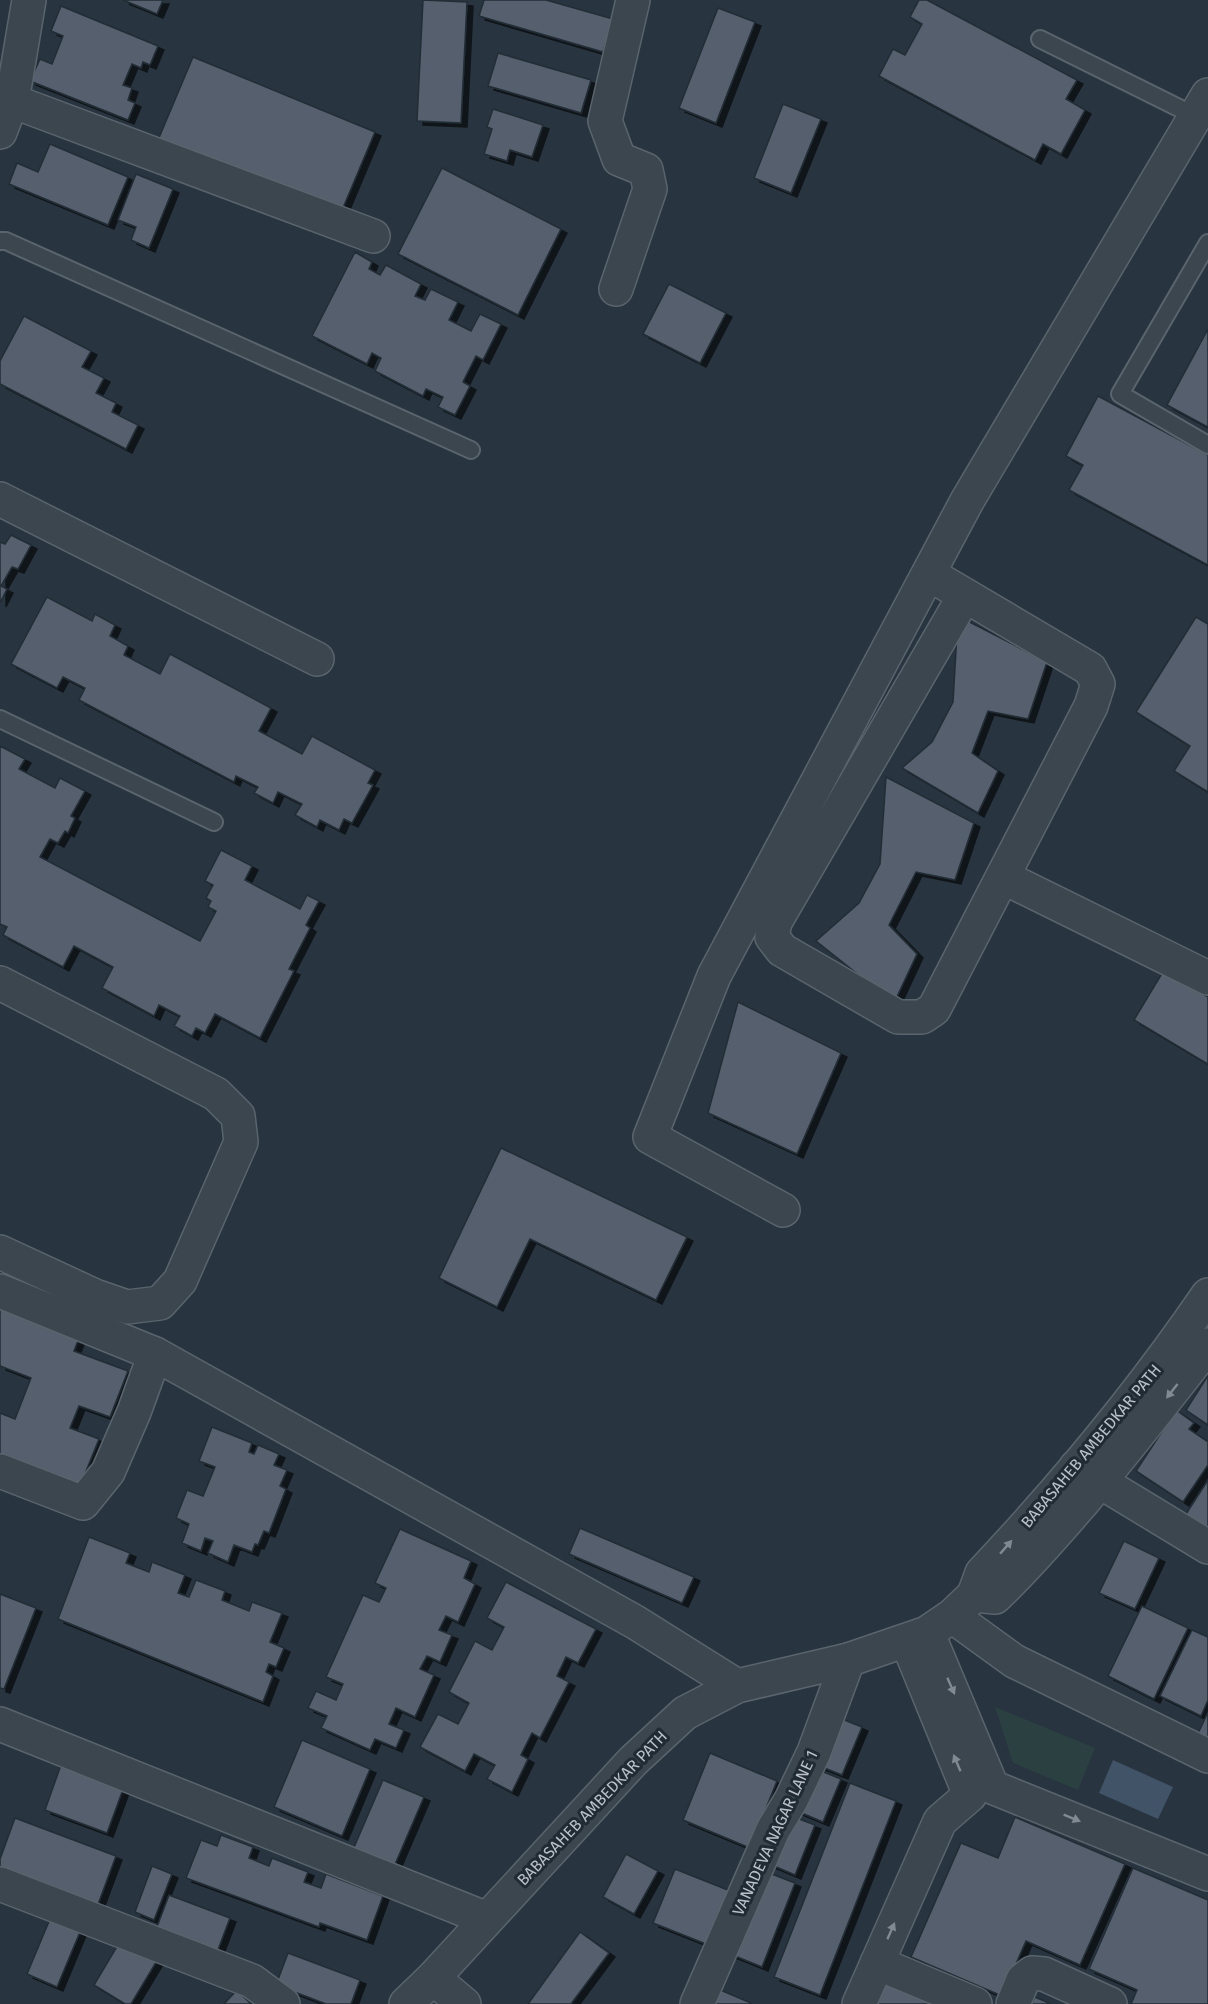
<svg xmlns="http://www.w3.org/2000/svg" width="1208" height="2004" viewBox="0 0 1208 2004" font-family="'Fira Sans',sans-serif">
<style>
.green{fill:#2b4141}
.water{fill:#405367}
.building{fill:#545f6d;stroke:#232d36;stroke-width:1.5;filter:url(#shadow)}
.lines{fill:none;stroke-linecap:round;stroke-linejoin:round}
.service-casing{stroke:#5a646d;stroke-width:20}
.minor-casing{stroke:#5a646d;stroke-width:36}
.tertiary-casing{stroke:#5a646d;stroke-width:36}
.service{stroke:#3c464f;stroke-width:16}
.minor{stroke:#3c464f;stroke-width:33}
.tertiary{stroke:#3c464f;stroke-width:33}
.oneway{fill:#818a93}
.labels{text-anchor:middle;dominant-baseline:central;stroke-width:6;stroke-linejoin:round;paint-order:stroke}
.street-label{font-size:16px;fill:#b9c1ca;stroke:#212b34}
</style>
<defs>
<filter id="shadow"><feDropShadow dx="6" dy="4" stdDeviation="0" flood-color="#0009"/></filter>
</defs>
<rect width="100%" height="100%" fill="#28343f"/>
<path class="green" d="M 995,1707 L 1095,1748 L 1078,1790 L 1013,1763 Z"/>
<path class="water" d="M 1113,1760 L 1173,1787 L 1158,1819 L 1099,1793 Z"/>
<g class="building">
<path d="M 123,0 L 163,0 L 157,14 Z"/>
<path d="M 423,0 L 467,2 L 461,123 L 417,121 Z"/>
<path d="M 484,0 L 546,0 L 613,19 L 603,52 L 479,16 Z"/>
<path d="M 919,0 L 927,0 L 1077,80 L 1066,99 L 1085,110 L 1061,154 L 1043,144 L 1035,160 L 879,76 L 893,49 L 905,55 L 922,24 L 910,17 Z"/>
<path d="M 61,6 L 158,46 L 150,65 L 143,62 L 141,68 L 132,64 L 123,85 L 132,88 L 128,100 L 135,103 L 128,120 L 30,81 L 40,59 L 52,64 L 63,36 L 51,31 Z"/>
<path d="M 718,8 L 755,22 L 716,123 L 679,108 Z"/>
<path d="M 498,53 L 591,80 L 581,113 L 488,86 Z"/>
<path d="M 193,57 L 375,132 L 340,215 L 158,140 Z"/>
<path d="M 783,104 L 821,119 L 791,193 L 754,178 Z"/>
<path d="M 493,109 L 543,125 L 532,157 L 510,150 L 507,161 L 484,154 L 492,129 L 487,127 Z"/>
<path d="M 50,144 L 128,177 L 108,225 L 9,184 L 17,163 L 38,172 Z"/>
<path d="M 442,168 L 561,229 L 518,315 L 398,254 Z"/>
<path d="M 136,174 L 173,189 L 149,248 L 131,240 L 136,227 L 118,220 Z"/>
<path d="M 355,252 L 372,262 L 369,269 L 380,275 L 386,265 L 421,284 L 415,296 L 425,300 L 431,289 L 458,302 L 449,320 L 471,331 L 480,314 L 501,324 L 483,360 L 476,356 L 463,382 L 470,386 L 455,415 L 438,407 L 443,397 L 426,389 L 423,396 L 375,371 L 381,358 L 372,353 L 367,364 L 312,336 Z"/>
<path d="M 669,284 L 726,313 L 700,363 L 643,334 Z"/>
<path d="M 24,316 L 91,351 L 82,367 L 104,378 L 96,393 L 116,403 L 112,412 L 138,425 L 126,449 L 0,384 L 0,361 Z"/>
<path d="M 1208,329 L 1208,427 L 1167,405 Z"/>
<path d="M 1098,396 L 1208,455 L 1208,565 L 1069,490 L 1083,465 L 1066,456 Z"/>
<path d="M 11,535 L 31,545 L 18,569 L 12,567 L 1,586 L 7,589 L 0,603 L 0,542 L 5,544 Z"/>
<path d="M 47,597 L 92,621 L 95,614 L 115,625 L 110,636 L 128,646 L 124,655 L 160,674 L 170,654 L 271,708 L 259,731 L 302,754 L 312,736 L 375,770 L 368,783 L 373,785 L 352,823 L 344,819 L 339,830 L 320,820 L 317,827 L 295,815 L 302,804 L 278,792 L 273,803 L 254,793 L 258,787 L 236,776 L 234,782 L 79,700 L 85,688 L 63,677 L 57,688 L 11,664 Z"/>
<path d="M 958,616 L 1047,662 L 1028,719 L 988,711 L 972,753 L 998,771 L 978,813 L 902,768 L 932,742 L 953,702 Z"/>
<path d="M 1196,617 L 1208,624 L 1208,792 L 1174,771 L 1190,746 L 1136,712 Z"/>
<path d="M 0,746 L 25,759 L 19,769 L 55,788 L 60,778 L 85,791 L 71,816 L 75,818 L 68,833 L 65,831 L 58,843 L 50,839 L 40,857 L 200,941 L 216,911 L 208,907 L 211,901 L 206,898 L 213,885 L 205,881 L 221,850 L 252,866 L 245,880 L 300,909 L 307,895 L 319,901 L 306,925 L 310,928 L 289,969 L 294,971 L 260,1038 L 215,1014 L 205,1033 L 196,1028 L 192,1036 L 174,1026 L 180,1016 L 159,1005 L 154,1016 L 102,988 L 113,967 L 74,946 L 63,967 L 3,935 L 7,927 L 0,924 Z"/>
<path d="M 886,777 L 974,823 L 955,880 L 916,872 L 889,925 L 917,954 L 894,1003 L 816,941 L 859,903 L 880,864 Z"/>
<path d="M 1164,970 L 1208,997 L 1208,1064 L 1134,1020 Z"/>
<path d="M 738,1002 L 841,1053 L 797,1154 L 708,1113 Z"/>
<path d="M 501,1148 L 687,1237 L 656,1300 L 530,1239 L 497,1307 L 439,1278 Z"/>
<path d="M 0,1309 L 79,1338 L 74,1351 L 128,1371 L 110,1417 L 79,1406 L 70,1428 L 99,1439 L 78,1491 L 0,1458 L 0,1413 L 15,1419 L 31,1378 L 0,1366 Z"/>
<path d="M 1207,1377 L 1208,1377 L 1208,1425 L 1186,1410 Z"/>
<path d="M 1176,1410 L 1194,1423 L 1189,1429 L 1208,1442 L 1208,1465 L 1183,1502 L 1136,1471 Z"/>
<path d="M 212,1427 L 252,1443 L 249,1452 L 254,1454 L 258,1445 L 279,1454 L 274,1465 L 287,1470 L 280,1486 L 286,1489 L 269,1533 L 264,1531 L 258,1545 L 255,1544 L 252,1552 L 234,1545 L 228,1562 L 208,1553 L 213,1541 L 205,1538 L 201,1551 L 182,1543 L 189,1524 L 176,1518 L 187,1490 L 203,1496 L 215,1467 L 199,1461 Z"/>
<path d="M 1208,1480 L 1208,1527 L 1206,1531 L 1184,1517 Z"/>
<path d="M 580,1528 L 694,1577 L 682,1603 L 569,1554 Z"/>
<path d="M 400,1529 L 471,1561 L 464,1578 L 475,1584 L 458,1622 L 446,1616 L 439,1630 L 452,1635 L 440,1662 L 427,1656 L 420,1669 L 434,1675 L 415,1717 L 396,1708 L 389,1724 L 404,1730 L 396,1748 L 375,1739 L 370,1750 L 321,1728 L 327,1716 L 308,1708 L 316,1691 L 336,1700 L 343,1684 L 326,1677 L 363,1595 L 379,1602 L 386,1588 L 375,1583 Z"/>
<path d="M 89,1537 L 130,1553 L 126,1563 L 149,1572 L 152,1562 L 185,1575 L 178,1593 L 189,1597 L 196,1580 L 225,1591 L 222,1600 L 249,1611 L 252,1602 L 282,1613 L 270,1642 L 284,1648 L 276,1667 L 269,1664 L 266,1672 L 273,1676 L 263,1702 L 58,1619 Z"/>
<path d="M 1124,1541 L 1159,1558 L 1135,1609 L 1099,1593 Z"/>
<path d="M 506,1582 L 596,1629 L 578,1663 L 566,1657 L 557,1676 L 569,1682 L 540,1738 L 532,1733 L 521,1755 L 528,1759 L 512,1792 L 487,1779 L 495,1765 L 474,1754 L 465,1771 L 420,1747 L 438,1714 L 458,1724 L 469,1703 L 449,1692 L 475,1641 L 492,1650 L 504,1627 L 487,1618 Z"/>
<path d="M 0,1594 L 36,1608 L 4,1689 L 0,1688 Z"/>
<path d="M 1142,1606 L 1188,1628 L 1154,1699 L 1108,1676 Z"/>
<path d="M 1192,1630 L 1208,1637 L 1208,1700 L 1201,1716 L 1160,1696 Z"/>
<path d="M 1208,1712 L 1208,1747 L 1195,1740 Z"/>
<path d="M 832,1715 L 862,1727 L 842,1775 L 812,1763 Z"/>
<path d="M 302,1740 L 370,1769 L 342,1836 L 274,1807 Z"/>
<path d="M 710,1753 L 777,1781 L 750,1848 L 683,1820 Z"/>
<path d="M 62,1762 L 125,1784 L 107,1833 L 45,1810 Z"/>
<path d="M 809,1766 L 841,1779 L 823,1822 L 792,1809 Z"/>
<path d="M 383,1780 L 424,1797 L 393,1869 L 352,1852 Z"/>
<path d="M 850,1783 L 896,1801 L 820,1995 L 774,1977 Z"/>
<path d="M 786,1814 L 815,1825 L 795,1875 L 767,1863 Z"/>
<path d="M 1015,1817 L 1125,1864 L 1080,1965 L 1026,1941 L 1002,1996 L 911,1957 L 961,1843 L 998,1858 Z"/>
<path d="M 15,1818 L 116,1856 L 97,1907 L 0,1871 L 0,1859 Z"/>
<path d="M 221,1835 L 253,1847 L 249,1858 L 269,1866 L 272,1858 L 308,1872 L 304,1882 L 321,1888 L 326,1874 L 383,1896 L 367,1940 L 320,1923 L 319,1927 L 186,1878 L 201,1840 L 217,1846 Z"/>
<path d="M 626,1854 L 658,1871 L 634,1914 L 603,1897 Z"/>
<path d="M 152,1866 L 172,1874 L 154,1920 L 135,1912 Z"/>
<path d="M 1133,1868 L 1208,1900 L 1208,2004 L 1131,2004 L 1137,1990 L 1089,1969 Z"/>
<path d="M 675,1869 L 738,1894 L 716,1948 L 653,1923 Z"/>
<path d="M 764,1871 L 795,1883 L 762,1967 L 730,1954 Z"/>
<path d="M 169,1895 L 230,1918 L 216,1955 L 155,1932 Z"/>
<path d="M 50,1919 L 80,1932 L 57,1987 L 27,1974 Z"/>
<path d="M 580,1932 L 609,1953 L 571,2004 L 528,2004 Z"/>
<path d="M 122,1938 L 158,1959 L 131,2004 L 125,2004 L 94,1985 Z"/>
<path d="M 288,1953 L 360,1980 L 351,2004 L 326,2004 L 276,1985 Z"/>
<path d="M 874,1977 L 938,2004 L 863,2004 Z"/>
<path d="M 718,1989 L 751,2003 L 750,2004 L 712,2004 Z"/>
<path d="M 237,1990 L 251,2004 L 224,2004 Z"/>
<path d="M 1035,1997 L 1051,2004 L 1031,2004 Z"/>
</g>
<g class="lines">
<defs>
<g id="service">
<path d="M 1040,39 L 1195,116"/>
<path d="M 0,241 L 6,241 L 471,450"/>
<path d="M 1208,243 L 1120,394 L 1208,445"/>
<path d="M 0,719 L 214,822"/>
</g>
<g id="minor">
<path d="M 12,101 L 373,236"/>
<path d="M 0,132 L 12,101 L 29,0"/>
<path d="M 616,289 L 650,189 L 646,170 L 619,159 L 605,121 L 633,0"/>
<path d="M 0,499 L 317,659"/>
<path d="M 929,574 L 1090,669 L 1098,684 L 1091,706 L 934,1009 L 922,1017 L 898,1017 L 782,950 L 772,937 L 775,922 L 965,595"/>
<path d="M 1003,877 L 1208,978"/>
<path d="M 0,983 L 216,1094 L 238,1116 L 241,1142 L 180,1281 L 160,1303 L 127,1307 L 95,1296 L 0,1252"/>
<path d="M 783,1210 L 650,1137 L 714,976 L 967,501 L 1208,95"/>
<path d="M 0,1291 L 155,1354 L 635,1622 L 737,1686"/>
<path d="M 1076,1467 L 1208,1547"/>
<path d="M 0,1471 L 83,1503 L 108,1472 L 134,1412 L 155,1354"/>
<path d="M 952,1616 L 1014,1661 L 1208,1756"/>
<path d="M 928,1634 L 992,1787 L 1208,1874"/>
<path d="M 0,1724 L 487,1919"/>
<path d="M 0,1884 L 252,1981 L 283,2004"/>
<path d="M 877,1963 L 975,2004"/>
<path d="M 433,1978 L 464,2004"/>
<path d="M 697,2004 L 773,1830 L 791,1800 L 814,1752 L 848,1660"/>
<path d="M 859,2004 L 940,1821 L 970,1795 L 907,1641"/>
<path d="M 1013,2004 L 1023,1980 L 1032,1973 L 1044,1974 L 1110,2004"/>
</g>
<g id="tertiary">
<path d="M 974,1595 L 995,1597 C 1026,1568 1054,1535 1082,1503 C 1125,1451 1167,1398 1208,1345"/>
<path d="M 406,2004 L 433,1978 L 633,1761 L 685,1713 L 737,1686 L 848,1660 L 927,1633 L 952,1616 L 974,1595 L 982,1573 C 1064,1486 1141,1393 1208,1295"/>
</g>
</defs>
<use href="#service" class="service-casing"/>
<use href="#minor" class="minor-casing"/>
<use href="#tertiary" class="tertiary-casing"/>
<use href="#service" class="service"/>
<use href="#minor" class="minor"/>
<use href="#tertiary" class="tertiary"/>
</g>
<defs><path id="oneway-solid" d="M-6-.8H1V-3.2L6.5 0L1 3.2V.8H-6Z" transform="scale(1.5)"/></defs>
<g class="oneway">
<use href="#oneway-solid" transform="translate(1172 1391) rotate(128)"/>
<use href="#oneway-solid" transform="translate(1006 1547) rotate(-49)"/>
<use href="#oneway-solid" transform="translate(951 1686) rotate(66)"/>
<use href="#oneway-solid" transform="translate(957 1763) rotate(-113)"/>
<use href="#oneway-solid" transform="translate(1072 1818) rotate(22)"/>
<use href="#oneway-solid" transform="translate(891 1931) rotate(-66)"/>
</g>
<g class="labels">
<g class="street-label">
<text transform="translate(1091 1446) rotate(-50)">BABASAHEB AMBEDKAR PATH</text>
<text transform="translate(592 1808) rotate(-46)">BABASAHEB AMBEDKAR PATH</text>
<text transform="translate(775 1833) rotate(-65)">VANADEVA NAGAR LANE 1</text>
</g>
</g>
</svg>
